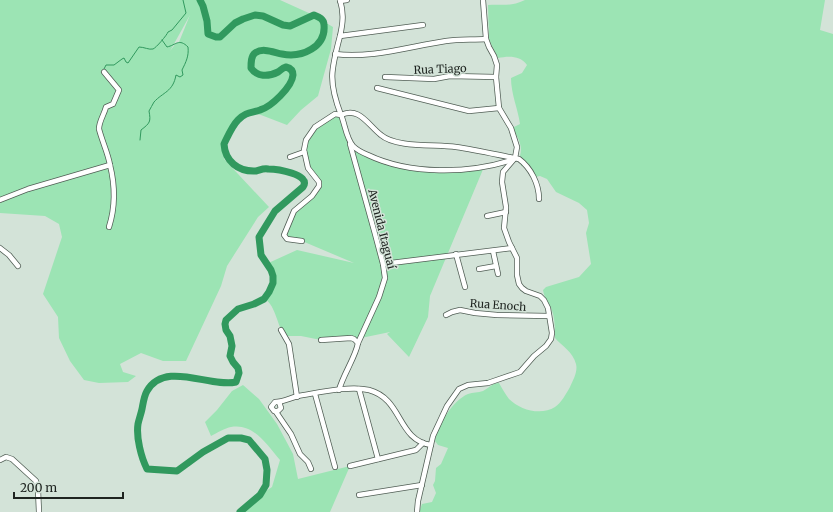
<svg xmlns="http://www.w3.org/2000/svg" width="833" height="512" viewBox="0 0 833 512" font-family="Merriweather,serif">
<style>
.green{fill:#9ce4b4;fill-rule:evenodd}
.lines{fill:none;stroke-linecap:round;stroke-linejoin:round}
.stream{stroke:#31995e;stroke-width:1}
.river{stroke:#31995e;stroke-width:7}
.minor-casing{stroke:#515e55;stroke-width:6}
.minor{stroke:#fff;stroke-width:4.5}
.labels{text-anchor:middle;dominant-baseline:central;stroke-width:3;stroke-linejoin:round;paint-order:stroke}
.street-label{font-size:11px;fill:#1e2420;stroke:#d3e3d8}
</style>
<rect width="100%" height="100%" fill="#d3e3d8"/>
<g class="green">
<path d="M 0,0 L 280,0 L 311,14 L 333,27 L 331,49 L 318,96 L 301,110 L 287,125 L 261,115 L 252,113 L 237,121 L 223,148 L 224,159 L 269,207 L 258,217 L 227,266 L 221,286 L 186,361 L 163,361 L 141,353 L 120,364 L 123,372 L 136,376 L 128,382 L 99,383 L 84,380 L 70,361 L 59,338 L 58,317 L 43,294 L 62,237 L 59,224 L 45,216 L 0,213 ZM 190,15 L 179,42 L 176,43 L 170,51 Z"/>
<path d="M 525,0 L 825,0 L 820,30 L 833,34 L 833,512 L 419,512 L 422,504 L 432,502 L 436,493 L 433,485 L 435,481 L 436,468 L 441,464 L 448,448 L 438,445 L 435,441 C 437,426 453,400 468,394 C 473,392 478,393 483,391 C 489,388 492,383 499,383 C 502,388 505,394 509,399 C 520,410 541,416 555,407 C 561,403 566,394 570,387 C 573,380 578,372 576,364 C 573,352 562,346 555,338 C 555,328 555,317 551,308 C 548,302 544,297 543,290 L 546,287 L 579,277 L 591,264 L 586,233 L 589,223 L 587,210 L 579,203 L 556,192 L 547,179 L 540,176 L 535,177 L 531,167 L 521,166 L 522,158 L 520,156 C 523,145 518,138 513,129 L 514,127 L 520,124 C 518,109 511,94 511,78 L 522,73 L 527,65 C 520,55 508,56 498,58 L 489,40 L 488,5 C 503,4 510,7 525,0 Z"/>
<path d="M 335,114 L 343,120 L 349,140 L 358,150 L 406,168 L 447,171 L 484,167 L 430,296 L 428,317 L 409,357 L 387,334 L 390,332 L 361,338 L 321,340 L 301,336 L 285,336 C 277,326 276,306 265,299 C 275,281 277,281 264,265 L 297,250 L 354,263 L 302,241 L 290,240 L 284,235 L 294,211 L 312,196 L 319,186 L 308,168 L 305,144 L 315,127 Z"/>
<path d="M 243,385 L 259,399 L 277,424 L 293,454 L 298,479 L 350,466 L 330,512 L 243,512 L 260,495 L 272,487 L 280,460 C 267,445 254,423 231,427 C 225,428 217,433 211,436 L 205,422 L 217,410 L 232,391 Z"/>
</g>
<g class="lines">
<g class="stream">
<path d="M 103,71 L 106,65 L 114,65 L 122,59 L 124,58 L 126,62 L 128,63 L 139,47 C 144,47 149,50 153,49 C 156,48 167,35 168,32 L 172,30 L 186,13 L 183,0"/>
<path d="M 140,140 L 141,130 C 150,123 151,122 149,111 C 151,108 152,105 154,102 C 163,92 173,92 176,75 L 180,77 L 183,75 L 182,70 C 186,62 189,56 188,47 C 179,38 176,45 167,47 L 162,40"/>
</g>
<path class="river" d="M 200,0 L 203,6 L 207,21 L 208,34 L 216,37 L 220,37 L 235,23 L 243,19 L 255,15 L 263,16 L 283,25 L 290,26 L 314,15 C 319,17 324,19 324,25 C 326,47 302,58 282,54 C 275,53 263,47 255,53 C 251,56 251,63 251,68 C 257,77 268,77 278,72 C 281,70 282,68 286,67 C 290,68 293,70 293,75 C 292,87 271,107 260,110 C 251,113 246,112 238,120 C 232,126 228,136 224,144 C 225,161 238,172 256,171 C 260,170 264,168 268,169 C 276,169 312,174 303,187 L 275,211 L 259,237 L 261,255 L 271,270 L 273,276 L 273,283 L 269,292 L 264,299 L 254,304 L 238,309 L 226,320 L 225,324 L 226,330 L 230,336 L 232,346 L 230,356 L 233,362 L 238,368 L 239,373 L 236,382 C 210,388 165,360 147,391 C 144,396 143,404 142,409 C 141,414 139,419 138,424 C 136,437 141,457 147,469 L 177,471 L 203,452 L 228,438 L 241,438 L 249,440 L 265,459 L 267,470 L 266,485 L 260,495 L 240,512"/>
<defs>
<g id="minor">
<path d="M 340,0 C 344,13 343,23 340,36 L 423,25"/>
<path d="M 340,1 L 347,0"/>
<path d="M 340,36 C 331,70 328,81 341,115 C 359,106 368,125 381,135 C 396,148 436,144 456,147 C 477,150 498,155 519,159 C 531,168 539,184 539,199"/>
<path d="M 335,54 C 370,59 411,46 446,41 C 459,39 473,40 486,39"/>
<path d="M 104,72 L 119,90 L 113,104 L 106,107 C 104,115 99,121 99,129 C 102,141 108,153 110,165 C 115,185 115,208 109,227"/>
<path d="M 385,77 L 434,79 L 450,76 L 496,77"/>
<path d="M 377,88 L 469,111 L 499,108"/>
<path d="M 350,144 L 375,234 L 383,264 L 385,278 L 379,297 L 358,343"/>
<path d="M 290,157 L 304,152"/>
<path d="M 0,200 L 28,189 L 110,165"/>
<path d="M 487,216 L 506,212"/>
<path d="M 302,241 L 287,239 L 284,235 L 294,211 L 312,196 L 319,186 L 319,182 L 308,168 L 304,150 L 306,140 L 315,127 L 335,114 L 341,115 C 345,124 346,138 353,146 C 357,150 363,153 368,155 C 410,175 468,174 512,160"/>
<path d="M 0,248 L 9,255 L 18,266"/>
<path d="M 493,251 L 498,274"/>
<path d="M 456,254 L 465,287"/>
<path d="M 383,264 L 512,248"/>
<path d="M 479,269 L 496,266"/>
<path d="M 446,315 L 452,312 L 460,310 L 475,313 L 497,315 L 549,316"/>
<path d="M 281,330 L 289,344 L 297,397"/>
<path d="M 321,340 L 351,338 L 354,339 L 358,343 C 356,356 343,375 339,390"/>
<path d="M 359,389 L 378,459"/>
<path d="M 315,394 L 335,467"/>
<path d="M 279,402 L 281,408 L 278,411 L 274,411 L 271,407 L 275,402 C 283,402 290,398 298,396 C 317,393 350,385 369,390 C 403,399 397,440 431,445"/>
<path d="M 276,412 L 291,434 L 300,454 L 308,462 L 311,469"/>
<path d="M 0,460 L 6,457 L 12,459 L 36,481 L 38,490 L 39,512"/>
<path d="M 350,466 L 416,450 L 423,443"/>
<path d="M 359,495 L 422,485"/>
<path d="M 417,512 L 418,501 L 433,436 L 447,406 L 459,389 L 468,385 L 488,383 L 520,372 L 534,356 L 546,346 L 551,339 L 552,333 L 548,308 L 544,300 L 540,296 L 526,291 L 522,288 L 519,284 L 517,275 L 517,258 L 509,242 L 504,228 L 506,207 L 502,182 L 503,172 L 515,158 L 517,147 L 511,128 L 499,108 L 496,77 L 497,65 L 494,56 L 489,47 L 486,39 L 483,0"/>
</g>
</defs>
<use href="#minor" class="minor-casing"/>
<use href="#minor" class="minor"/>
</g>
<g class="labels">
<g class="street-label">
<text transform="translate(440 69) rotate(-2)">Rua Tiago</text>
<text transform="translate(382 229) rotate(76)">Avenida Itaguaí</text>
<text transform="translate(498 305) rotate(4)">Rua Enoch</text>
</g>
</g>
<path d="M14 492v6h109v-6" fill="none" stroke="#1e2420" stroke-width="2"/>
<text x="20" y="492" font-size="12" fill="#1e2420" stroke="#d3e3d8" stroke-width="3" paint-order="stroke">200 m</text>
</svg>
